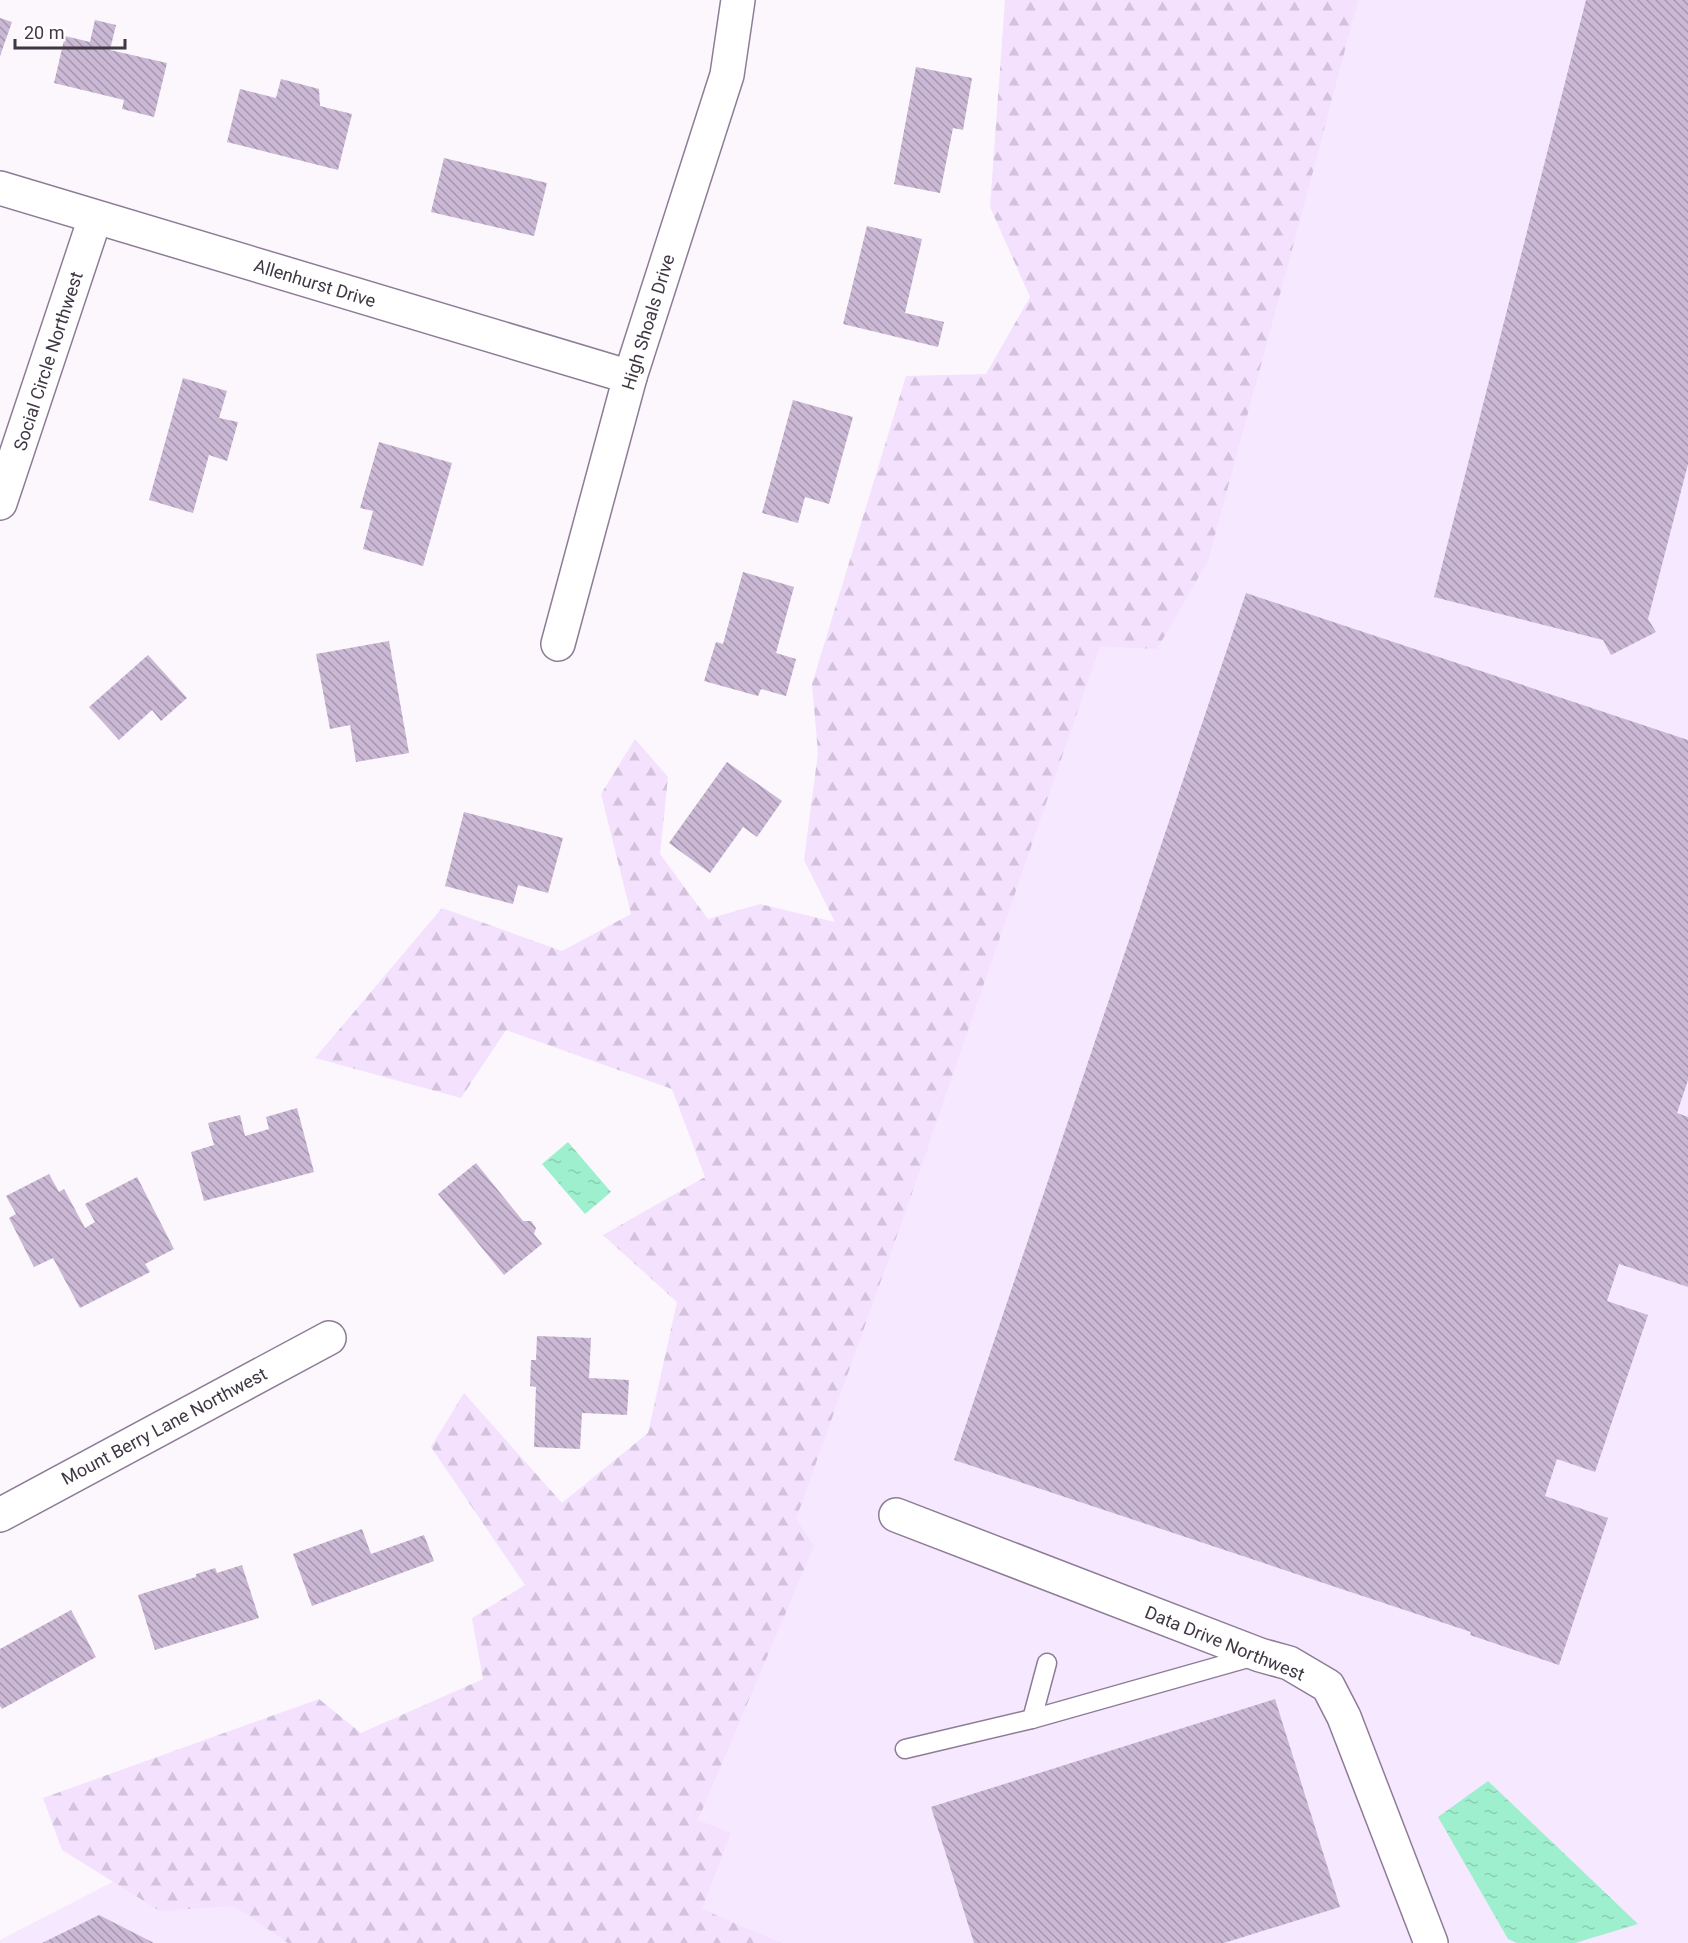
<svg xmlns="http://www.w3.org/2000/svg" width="1688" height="1943" viewBox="0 0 1688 1943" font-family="Roboto,sans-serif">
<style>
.built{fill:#f6e8fe}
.forest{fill:url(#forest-firs)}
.water{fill:url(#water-ripples)}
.building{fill:url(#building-back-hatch)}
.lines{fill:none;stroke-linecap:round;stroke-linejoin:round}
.service-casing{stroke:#8e7c97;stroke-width:21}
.minor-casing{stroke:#8e7c97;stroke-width:36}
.service{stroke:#fff;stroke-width:18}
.minor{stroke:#fff;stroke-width:33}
.labels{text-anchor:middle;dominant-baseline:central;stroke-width:4.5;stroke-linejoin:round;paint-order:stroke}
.street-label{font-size:18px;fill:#3f3743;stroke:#fff}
</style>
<defs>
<pattern id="forest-firs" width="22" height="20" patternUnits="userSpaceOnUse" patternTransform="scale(1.5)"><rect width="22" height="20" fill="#f4e1fe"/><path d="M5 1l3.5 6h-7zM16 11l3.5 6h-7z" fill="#d2c2db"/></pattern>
<pattern id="water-ripples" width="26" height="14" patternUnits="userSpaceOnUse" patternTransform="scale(1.5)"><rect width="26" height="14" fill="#9eefcd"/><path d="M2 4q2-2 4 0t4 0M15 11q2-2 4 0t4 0" fill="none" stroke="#89ceb1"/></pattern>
<pattern id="building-back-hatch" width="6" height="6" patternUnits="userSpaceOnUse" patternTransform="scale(1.5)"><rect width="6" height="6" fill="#cab8d4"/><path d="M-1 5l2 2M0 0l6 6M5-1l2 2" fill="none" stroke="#a596ae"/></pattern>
</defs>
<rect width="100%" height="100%" fill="#fbf7fd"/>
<path class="built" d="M 1140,0 L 1688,0 L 1688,1943 L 0,1943 L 0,1940 L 624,1618 Z"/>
<path class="forest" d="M 1005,0 L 1358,0 L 1310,183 L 1208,561 L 1157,649 L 1100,646 L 910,1199 L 796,1519 L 814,1546 L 698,1820 L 731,1833 L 702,1909 L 781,1943 L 288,1943 L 234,1906 L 160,1911 L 62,1850 L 43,1798 L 319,1699 L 361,1733 L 483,1679 L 472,1618 L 525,1585 L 431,1447 L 464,1393 L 562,1503 L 648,1433 L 677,1302 L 603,1235 L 705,1177 L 672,1089 L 506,1030 L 461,1098 L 315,1058 L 442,908 L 562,951 L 631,914 L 601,794 L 635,739 L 668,777 L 660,854 L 708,919 L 760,904 L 835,922 L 804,860 L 818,753 L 812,684 L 906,376 L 986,374 L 1030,297 L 990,207 Z"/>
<g class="water">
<path d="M 568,1142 L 611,1192 L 585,1214 L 542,1164 Z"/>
<path d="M 1488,1781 L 1638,1924 L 1575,1943 L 1517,1943 L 1508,1939 L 1438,1817 Z"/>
</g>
<g class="building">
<path d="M 1586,0 L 1688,0 L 1688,464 L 1648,619 L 1656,632 L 1611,655 L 1603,640 L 1434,597 Z"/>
<path d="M 0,18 L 12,22 L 0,56 Z"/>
<path d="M 95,20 L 116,25 L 110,50 L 167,63 L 154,117 L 122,109 L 124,100 L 54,83 L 65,36 L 90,42 Z"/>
<path d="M 916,67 L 972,78 L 963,130 L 953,128 L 940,193 L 894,184 Z"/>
<path d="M 281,79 L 319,89 L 320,106 L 352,114 L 338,170 L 227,142 L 240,89 L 276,98 Z"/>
<path d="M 444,158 L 547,183 L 534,236 L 431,212 Z"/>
<path d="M 867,226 L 922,239 L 905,313 L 944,322 L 938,347 L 843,324 Z"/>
<path d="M 183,378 L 227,391 L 219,418 L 238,422 L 227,461 L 209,455 L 193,513 L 149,500 Z"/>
<path d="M 793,400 L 853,417 L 829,504 L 805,497 L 798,523 L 762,513 Z"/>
<path d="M 379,442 L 452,463 L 423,566 L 363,549 L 373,511 L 360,508 Z"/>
<path d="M 743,572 L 794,587 L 776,653 L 796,659 L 786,696 L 761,689 L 758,696 L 704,681 L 716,642 L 723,644 Z"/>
<path d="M 1246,593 L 1688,740 L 1688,1080 L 1677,1113 L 1688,1117 L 1688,1287 L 1619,1264 L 1607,1301 L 1648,1315 L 1595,1472 L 1557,1459 L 1545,1496 L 1608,1518 L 1559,1665 L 1470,1635 L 1471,1632 L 954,1460 Z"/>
<path d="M 389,641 L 409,753 L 356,762 L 350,725 L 330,729 L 316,654 Z"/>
<path d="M 148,655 L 187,698 L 161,721 L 152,710 L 119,740 L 89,707 Z"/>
<path d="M 727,762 L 782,801 L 757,837 L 743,827 L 710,873 L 669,843 Z"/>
<path d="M 464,812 L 563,838 L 548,893 L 518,885 L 513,904 L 445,886 Z"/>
<path d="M 297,1108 L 314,1172 L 204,1201 L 191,1152 L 214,1145 L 208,1123 L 240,1115 L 245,1136 L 269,1129 L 266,1117 Z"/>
<path d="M 476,1163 L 523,1221 L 531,1221 L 536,1228 L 534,1234 L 542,1244 L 504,1275 L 438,1194 Z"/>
<path d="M 49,1174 L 59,1192 L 64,1189 L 85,1228 L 95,1222 L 85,1204 L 137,1177 L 174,1249 L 145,1264 L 150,1272 L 80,1308 L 53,1258 L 34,1267 L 9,1218 L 16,1214 L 6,1196 Z"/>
<path d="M 537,1336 L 591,1338 L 589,1378 L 629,1380 L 627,1415 L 582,1413 L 580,1449 L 534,1447 L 536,1387 L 530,1386 L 531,1360 L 536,1360 Z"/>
<path d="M 362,1529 L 371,1554 L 424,1535 L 434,1561 L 312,1606 L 293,1554 Z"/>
<path d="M 242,1565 L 259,1618 L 155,1650 L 138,1595 L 196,1577 L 196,1574 L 215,1568 L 217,1573 Z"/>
<path d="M 71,1610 L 96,1657 L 2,1709 L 0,1706 L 0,1649 Z"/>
<path d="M 1275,1699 L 1340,1907 L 1224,1943 L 974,1943 L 931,1807 Z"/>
<path d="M 99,1915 L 154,1943 L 42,1943 Z"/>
</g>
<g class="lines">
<defs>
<g id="service">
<path d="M 1032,1719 L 1047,1663"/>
<path d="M 905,1749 L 1032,1719 L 1255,1656"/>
</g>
<g id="minor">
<path d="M 0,188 L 630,377"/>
<path d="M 0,503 L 95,218"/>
<path d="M 558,644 L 630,377 L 727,75 L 738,0"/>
<path d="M 0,1515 L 329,1338"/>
<path d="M 896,1515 L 1260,1655 L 1289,1663 L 1328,1686 L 1344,1717 L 1431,1943"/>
</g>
</defs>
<use href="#service" class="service-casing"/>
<use href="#minor" class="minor-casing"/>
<use href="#service" class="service"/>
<use href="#minor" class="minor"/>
</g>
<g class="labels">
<g class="street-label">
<text transform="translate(315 283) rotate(17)">Allenhurst Drive</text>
<text transform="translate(648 322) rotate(-73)">High Shoals Drive</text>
<text transform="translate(48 361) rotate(-72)">Social Circle Northwest</text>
<text transform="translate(164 1426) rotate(-28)">Mount Berry Lane Northwest</text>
<text transform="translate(1225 1643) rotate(22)">Data Drive Northwest</text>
</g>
</g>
<path d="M15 39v9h110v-9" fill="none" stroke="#3f3743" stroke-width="3"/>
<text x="24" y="39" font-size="18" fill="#3f3743" stroke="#ffffff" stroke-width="4.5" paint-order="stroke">20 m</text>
</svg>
